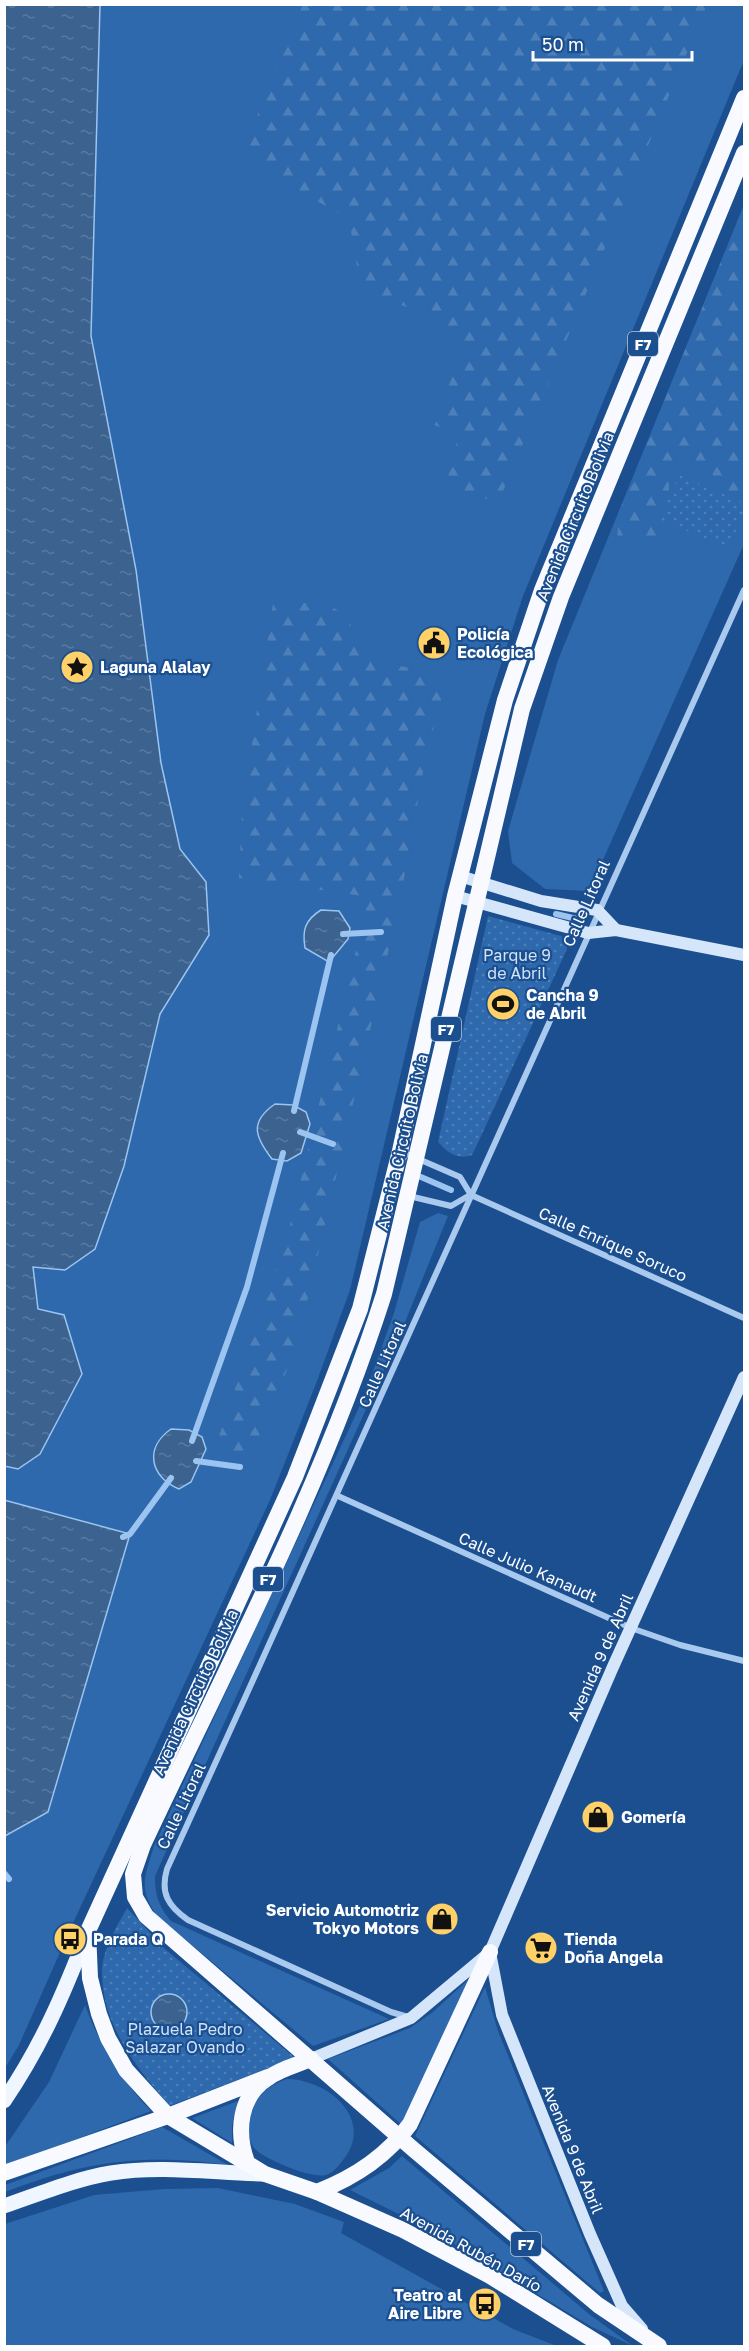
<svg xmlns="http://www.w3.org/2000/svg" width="749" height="2351" viewBox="0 0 749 2351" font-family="'Golos Text',sans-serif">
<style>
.grass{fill:#2e69ad}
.forest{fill:url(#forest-firs)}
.park{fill:url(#park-dots)}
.water{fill:url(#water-ripples);stroke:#9cc4f0;stroke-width:1.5}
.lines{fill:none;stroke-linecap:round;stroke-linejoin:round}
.stream{stroke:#9cc4f0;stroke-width:6}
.minor{stroke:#a9c9ee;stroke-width:6}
.secondary{stroke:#d6e6fa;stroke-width:12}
.primary{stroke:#f0f6ff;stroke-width:15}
.trunk{stroke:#f8faff;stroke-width:16}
.labels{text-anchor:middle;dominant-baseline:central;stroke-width:4.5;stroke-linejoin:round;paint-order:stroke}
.shield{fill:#1b4f8f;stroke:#bbcadd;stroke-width:1.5}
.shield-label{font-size:15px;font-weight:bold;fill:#fff}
.street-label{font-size:16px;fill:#fff;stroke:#1b4f8f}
.poi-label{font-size:16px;font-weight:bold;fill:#fff;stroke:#1b4f8f;text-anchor:start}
.park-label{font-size:16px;fill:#cfe3fa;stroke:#1b4f8f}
</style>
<defs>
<pattern id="forest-firs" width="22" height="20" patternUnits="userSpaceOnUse" patternTransform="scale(1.5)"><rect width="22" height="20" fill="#2e69ad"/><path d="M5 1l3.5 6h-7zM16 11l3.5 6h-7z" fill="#4d80b9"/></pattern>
<pattern id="park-dots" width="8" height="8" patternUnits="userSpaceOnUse" patternTransform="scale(1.5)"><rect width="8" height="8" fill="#2e69ad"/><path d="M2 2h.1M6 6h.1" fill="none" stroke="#4d80b9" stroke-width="1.8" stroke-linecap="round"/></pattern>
<pattern id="water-ripples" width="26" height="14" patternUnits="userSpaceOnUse" patternTransform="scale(1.5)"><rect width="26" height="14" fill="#3c6290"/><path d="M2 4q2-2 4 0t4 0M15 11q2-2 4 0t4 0" fill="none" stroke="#597aa1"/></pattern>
</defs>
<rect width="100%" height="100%" fill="#1b4f8f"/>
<g class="grass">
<path d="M 100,5 L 744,5 L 744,60 L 523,596 L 485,714 L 350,1290 L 317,1381 L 270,1500 L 73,1923 L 19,2045 L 5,2068 L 5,1466 L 18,1469 L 38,1310 L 33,1267 L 95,1249 L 124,1166 L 160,1014 L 209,935 L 206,882 L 180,849 L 161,763 L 136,570 L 91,336 Z"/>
<path d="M 744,205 L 744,544 L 589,891 L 545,889 L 512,863 L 508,831 L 558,660 Z"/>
<path d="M 438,1213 L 448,1216 L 401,1332 L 155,1876 C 155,1894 158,1906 171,1921 L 389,2019 L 313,2046 L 158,1917 C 137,1889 145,1876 154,1846 L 363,1399 L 394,1313 L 420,1222 Z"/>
<path d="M 470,1978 L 402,2125 L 328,2059 L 410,2028 L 433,2012 Z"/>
<path d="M 485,1987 L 498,2031 L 604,2291 L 600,2293 L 415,2136 Z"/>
<path d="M 85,2005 C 100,2046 120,2079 151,2111 L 5,2166 L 4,2148 L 49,2082 Z"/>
<path d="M 287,2079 C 327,2079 376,2119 343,2160 C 339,2165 333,2173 326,2175 C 312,2179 263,2159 254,2148 C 244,2134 249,2107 260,2096 C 266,2088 278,2082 287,2079 Z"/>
<path d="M 238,2101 L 232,2125 L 232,2143 L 192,2118 Z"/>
<path d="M 162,2127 L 228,2165 C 143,2153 85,2161 5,2192 L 5,2185 Z"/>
<path d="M 402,2156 L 589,2314 L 633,2346 L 592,2327 L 431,2230 L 350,2190 L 389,2168 Z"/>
<path d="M 218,2188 L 295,2204 L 344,2222 L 341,2233 L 513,2329 L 557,2346 L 5,2346 L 5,2224 L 94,2195 L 164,2189 Z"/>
</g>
<g class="forest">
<path d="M 303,4 L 707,5 L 501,496 L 466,502 L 447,480 L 459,434 L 434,425 L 465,342 L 409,308 L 361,290 L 349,219 L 288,185 L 246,143 Z"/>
<path d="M 744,205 L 744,515 L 706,466 L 685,461 L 669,480 L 668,540 L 617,541 L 619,512 Z"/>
<path d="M 274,597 L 336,609 L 387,664 L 448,674 L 426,756 L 400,901 L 307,1302 L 283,1382 L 251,1455 L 215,1448 L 288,1233 L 369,897 L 239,878 L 242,810 Z"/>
</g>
<g class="park">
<path d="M 679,475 L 744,503 L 744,512 L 728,549 L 660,519 Z"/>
<path d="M 488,916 L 561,936 L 566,940 L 567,949 L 476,1147 L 472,1155 C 457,1160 448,1153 438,1142 Z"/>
<path d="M 127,1908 L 165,1949 L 295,2058 L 169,2106 C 137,2067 102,2026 102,1972 C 102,1950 117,1926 127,1908 Z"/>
</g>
<g class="water">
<path d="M 5,4 L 100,5 L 91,336 L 136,570 L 161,763 L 180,849 L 206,882 L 209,935 L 160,1014 L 124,1166 L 95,1249 L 65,1270 L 33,1267 L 38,1309 L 64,1315 L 82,1374 L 40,1454 L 18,1469 L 4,1466 Z"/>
<path d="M 321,910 L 339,911 L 350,928 L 348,939 L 329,962 L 305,948 C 302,930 305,920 321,910 Z"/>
<path d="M 275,1104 L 293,1105 L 306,1112 L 310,1124 L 301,1153 L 287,1161 L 272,1159 C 255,1137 249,1122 275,1104 Z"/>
<path d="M 171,1429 L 189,1430 L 202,1437 L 206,1449 L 191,1482 L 179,1489 C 150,1477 144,1448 171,1429 Z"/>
<path d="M 4,1500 L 130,1534 L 48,1812 L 5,1836 Z"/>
<circle cx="169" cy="2012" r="18"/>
</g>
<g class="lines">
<g class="stream">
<path d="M 556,914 L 577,919"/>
<path d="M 343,934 L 381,932"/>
<path d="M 294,1111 L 331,955"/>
<path d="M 300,1132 L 333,1144"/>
<path d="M 421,1177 L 451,1190"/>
<path d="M 192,1441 L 247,1287 L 283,1153"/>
<path d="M 196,1461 L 240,1467"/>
<path d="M 123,1537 L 130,1534 L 171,1478"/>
<path d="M 4,1873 L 9,1879"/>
</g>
<g class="minor">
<path d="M 400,1151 L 460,1177 L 471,1195 L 744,1318"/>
<path d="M 409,1196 L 451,1206 L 470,1195"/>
<path d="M 338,1496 L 631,1628 L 680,1645 L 744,1661"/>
<path d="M 408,2017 L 391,2012 L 188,1920 C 168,1906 160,1893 167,1869 C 362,1444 548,1015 744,590"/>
</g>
<g class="secondary">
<path d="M 460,876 L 541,901 L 597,910 L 616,930"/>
<path d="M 455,896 L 588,933 L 616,930 L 744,955"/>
<path d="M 490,1952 L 502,2015 L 590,2234 L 622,2306 L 642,2329"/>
<path d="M 311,2059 L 411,2018 L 490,1952 L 612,1669 L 744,1377"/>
</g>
<g class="primary">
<path d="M 4,2101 C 42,2045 64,1993 88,1931"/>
<path d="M 4,2206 C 39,2194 75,2179 111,2173 C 161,2165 214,2173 265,2174"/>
</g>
<g class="trunk">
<path d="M 247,2162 C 236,2132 239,2096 268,2078 C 280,2069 297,2065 311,2059"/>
<path d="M 4,2173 L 168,2116 L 268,2077"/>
<path d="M 317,2192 C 353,2178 387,2156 410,2124 L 490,1952"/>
<path d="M 603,2346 L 490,2276 L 403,2230 L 317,2192 L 265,2174 L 168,2116 L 126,2070 L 108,2038 L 99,2014 L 90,1978 L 88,1931 L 295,1477 L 360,1309 L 400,1151 L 455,896 L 505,700 L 542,590 L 744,98"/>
<path d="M 659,2346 L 598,2305 L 413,2149 L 146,1916 L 135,1897 L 133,1874 L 143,1845 C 228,1664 323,1485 384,1294 L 522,709 L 561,597 L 744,153"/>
</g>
</g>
<defs>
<symbol id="civic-disc" viewBox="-11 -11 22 22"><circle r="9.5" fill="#ffd166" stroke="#1b4f8f"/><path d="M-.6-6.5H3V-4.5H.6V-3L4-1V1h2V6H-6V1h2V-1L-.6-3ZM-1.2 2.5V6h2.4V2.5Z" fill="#111"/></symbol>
<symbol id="sight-disc" viewBox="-11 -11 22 22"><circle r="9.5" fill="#ffd166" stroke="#1b4f8f"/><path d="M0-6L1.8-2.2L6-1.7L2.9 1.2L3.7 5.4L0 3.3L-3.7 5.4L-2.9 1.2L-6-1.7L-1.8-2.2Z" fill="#111"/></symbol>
<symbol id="stadium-disc" viewBox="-11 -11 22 22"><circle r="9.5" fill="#ffd166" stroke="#1b4f8f"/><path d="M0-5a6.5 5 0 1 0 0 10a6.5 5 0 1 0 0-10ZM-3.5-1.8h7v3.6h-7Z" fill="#111"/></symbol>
<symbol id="shop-disc" viewBox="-11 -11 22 22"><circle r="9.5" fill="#ffd166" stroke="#1b4f8f"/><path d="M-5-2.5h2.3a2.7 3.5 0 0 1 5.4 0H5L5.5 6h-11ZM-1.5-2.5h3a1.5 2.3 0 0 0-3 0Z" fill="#111"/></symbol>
<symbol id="bus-disc" viewBox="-11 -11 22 22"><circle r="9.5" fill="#ffd166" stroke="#1b4f8f"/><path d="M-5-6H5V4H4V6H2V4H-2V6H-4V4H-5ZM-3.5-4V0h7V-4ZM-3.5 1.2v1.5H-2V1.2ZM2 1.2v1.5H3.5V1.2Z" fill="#111"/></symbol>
<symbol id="supermarket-disc" viewBox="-11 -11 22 22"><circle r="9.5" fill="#ffd166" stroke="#1b4f8f"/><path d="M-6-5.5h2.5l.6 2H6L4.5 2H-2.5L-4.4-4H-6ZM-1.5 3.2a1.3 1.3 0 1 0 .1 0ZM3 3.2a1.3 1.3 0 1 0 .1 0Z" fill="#111"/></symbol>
</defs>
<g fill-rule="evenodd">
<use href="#civic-disc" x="415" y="624" width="38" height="38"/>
<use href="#sight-disc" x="58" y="648" width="38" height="38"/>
<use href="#stadium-disc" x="484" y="985" width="38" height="38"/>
<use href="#shop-disc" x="579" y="1798" width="38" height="38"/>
<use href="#shop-disc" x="423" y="1900" width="38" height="38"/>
<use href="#bus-disc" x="51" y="1920" width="38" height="38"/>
<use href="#supermarket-disc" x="522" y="1929" width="38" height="38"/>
<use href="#bus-disc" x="466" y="2285" width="38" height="38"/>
</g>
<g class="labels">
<g class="shield">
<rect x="628" y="332" width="30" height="24" rx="4.5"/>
<rect x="431" y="1017" width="30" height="24" rx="4.5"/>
<rect x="253" y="1567" width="30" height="24" rx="4.5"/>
<rect x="511" y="2232" width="30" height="24" rx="4.5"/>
</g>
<g class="shield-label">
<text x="643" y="344">F7</text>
<text x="446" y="1029">F7</text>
<text x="268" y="1579">F7</text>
<text x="526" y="2244">F7</text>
</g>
<g class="street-label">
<text transform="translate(575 516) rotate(-68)">Avenida Circuito Bolivia</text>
<text transform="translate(586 903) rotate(-66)">Calle Litoral</text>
<text transform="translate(402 1142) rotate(-77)">Avenida Circuito Bolivia</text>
<text transform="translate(613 1244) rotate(24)">Calle Enrique Soruco</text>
<text transform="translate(382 1364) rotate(-66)">Calle Litoral</text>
<text transform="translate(528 1567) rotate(24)">Calle Julio Kanaudt</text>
<text transform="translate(600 1657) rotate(-66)">Avenida 9 de Abril</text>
<text transform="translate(195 1692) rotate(-65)">Avenida Circuito Bolivia</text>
<text transform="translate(181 1806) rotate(-65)">Calle Litoral</text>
<text transform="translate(573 2149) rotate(68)">Avenida 9 de Abril</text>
<text transform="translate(471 2249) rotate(29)">Avenida Rubén Darío</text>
</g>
<g class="poi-label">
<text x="457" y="634">Policía<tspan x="457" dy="18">Ecológica</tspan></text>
<text x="100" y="667">Laguna Alalay</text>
<text x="526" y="995">Cancha 9<tspan x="526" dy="18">de Abril</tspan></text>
<text x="621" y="1817">Gomería</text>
<text x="419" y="1910" text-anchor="end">Servicio Automotriz<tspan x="419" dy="18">Tokyo Motors</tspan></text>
<text x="93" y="1939">Parada Q</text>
<text x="564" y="1939">Tienda<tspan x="564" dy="18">Doña Angela</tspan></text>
<text x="462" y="2295" text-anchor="end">Teatro al<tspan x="462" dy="18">Aire Libre</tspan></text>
</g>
<g class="park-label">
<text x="517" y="955">Parque 9<tspan x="517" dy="18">de Abril</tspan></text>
<text x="185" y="2029">Plazuela Pedro<tspan x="185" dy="18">Salazar Ovando</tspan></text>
</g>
</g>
<rect width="749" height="2351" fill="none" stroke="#ffffff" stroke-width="12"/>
<path d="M533 51v9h159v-9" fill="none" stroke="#ffffff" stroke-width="3"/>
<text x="542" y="51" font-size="18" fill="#ffffff" stroke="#1b4f8f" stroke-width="4.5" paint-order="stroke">50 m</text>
</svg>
